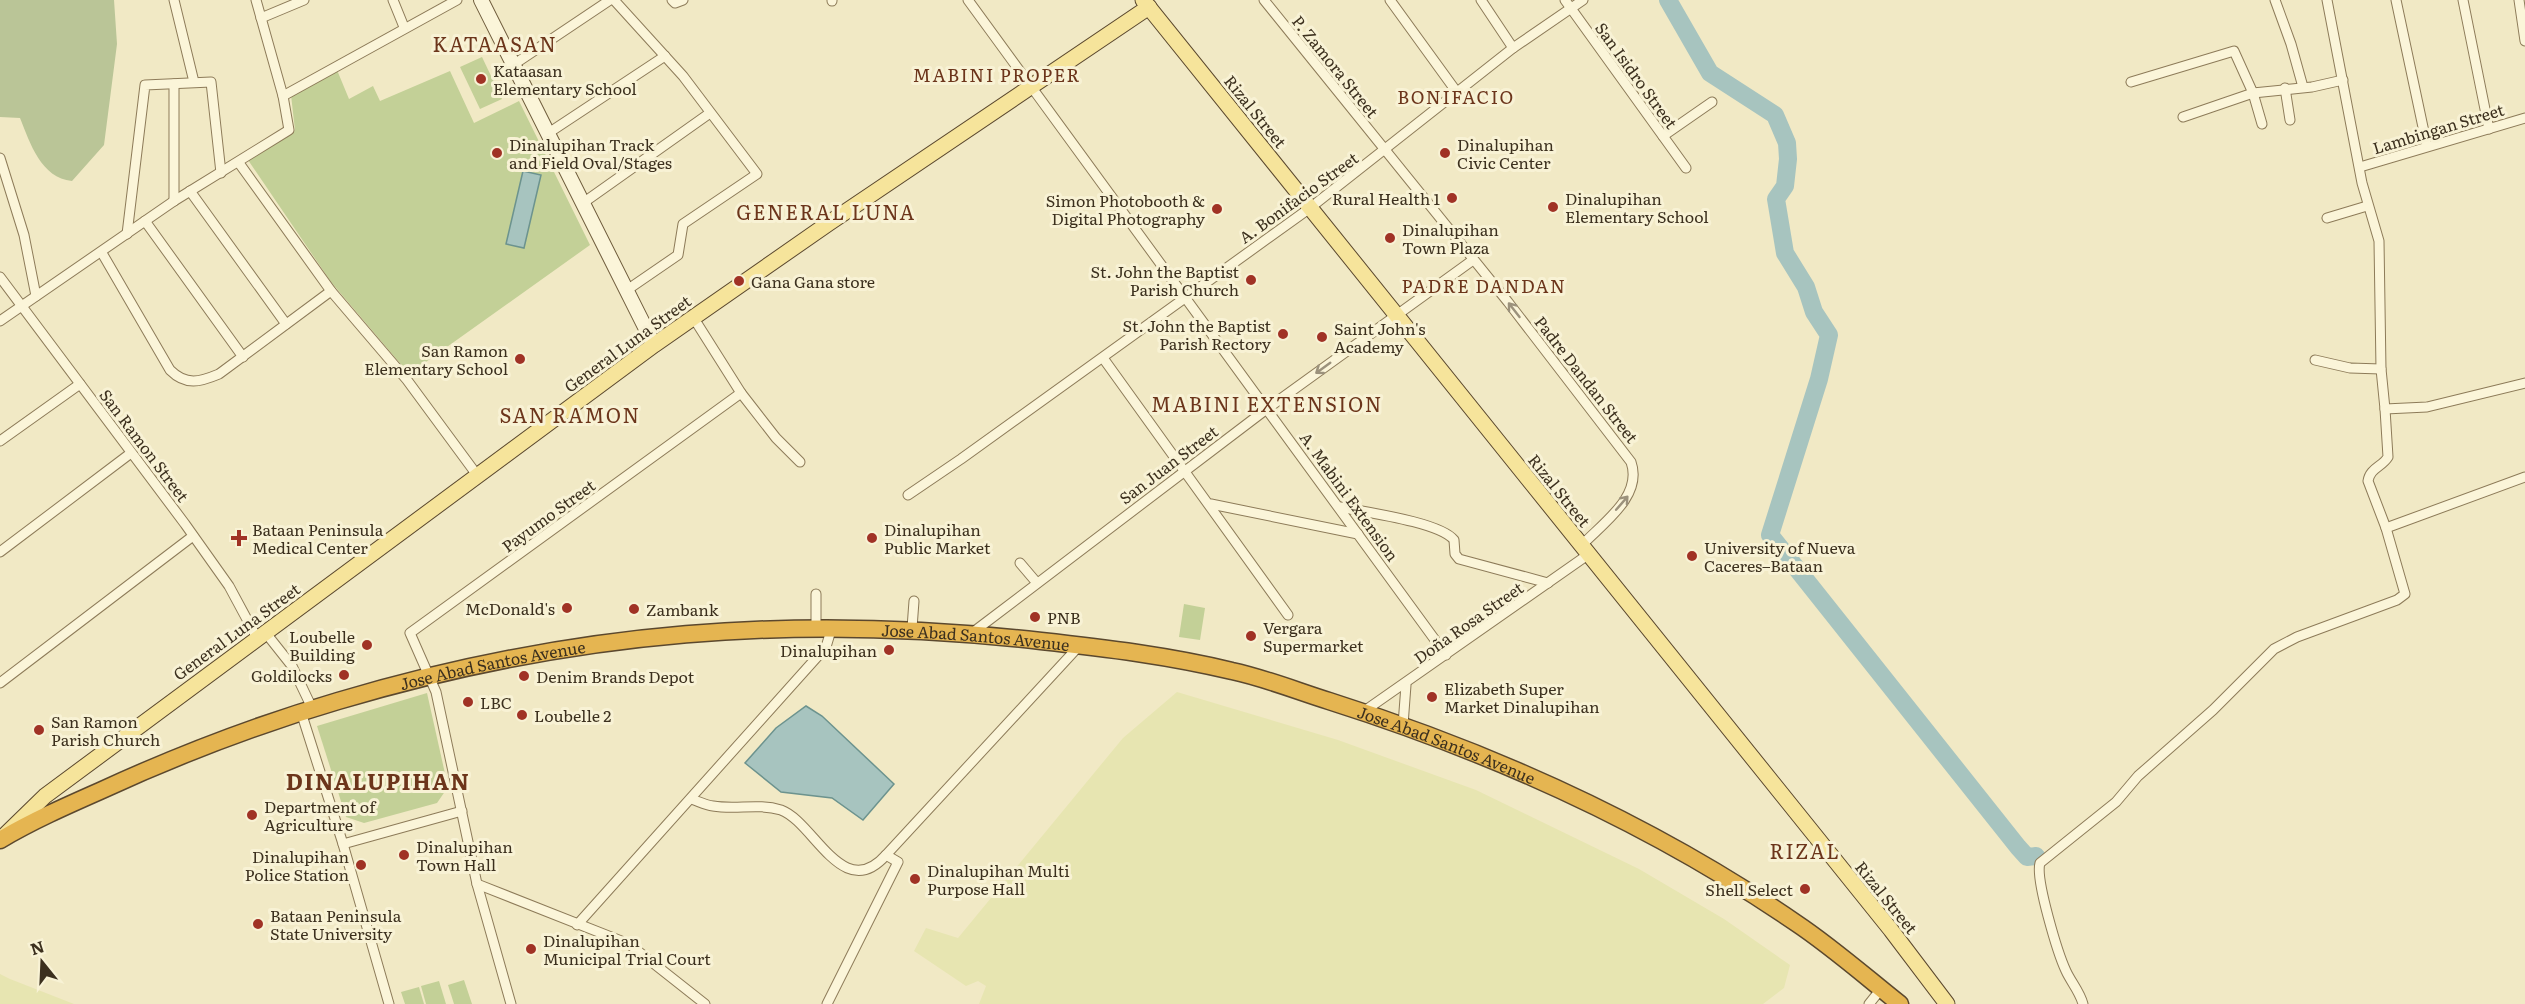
<svg xmlns="http://www.w3.org/2000/svg" width="2525" height="1004" viewBox="0 0 2525 1004" font-family="Literata,serif">
<style>
.farmland{fill:#e7e5b1}
.green{fill:#c3d097}
.cemetery{fill:#bac597}
.water{fill:#a7c4bf;stroke:#6c938e;stroke-width:1.5}
.lines{fill:none;stroke-linecap:round;stroke-linejoin:round}
.river{stroke:#a7c4bf;stroke-width:18}
.street-casing{stroke:#8d7b59;stroke-width:11}
.secondary-casing{stroke:#6f5c3c;stroke-width:16}
.primary-casing{stroke:#5b482e;stroke-width:17}
.highway-casing{stroke:#5b482e;stroke-width:19}
.street{stroke:#fbf5d9;stroke-width:9}
.secondary{stroke:#fbf5d9;stroke-width:14}
.primary{stroke:#f6e49b;stroke-width:15}
.highway{stroke:#e5b551;stroke-width:16}
.oneway{stroke:#9c927c}
.poi-dot{fill:#a03225;stroke:#f8f2d5;stroke-width:2}
.labels{text-anchor:middle;dominant-baseline:central;stroke-width:6;stroke-linejoin:round;paint-order:stroke}
.street-label{font-size:16px;fill:#3c301e;stroke:#f8f2d5}
.poi-label{font-size:16px;fill:#3c301e;stroke:#f8f2d5;text-anchor:start}
.neighbourhood-label{font-size:18px;letter-spacing:1.5px;fill:#6c351b;stroke:#f8f2d5}
.quarter-label{font-size:20px;letter-spacing:1.5px;fill:#6c351b;stroke:#f8f2d5}
.district-label{font-size:22px;font-weight:bold;letter-spacing:1.5px;fill:#6c351b;stroke:#f8f2d5}
</style>
<rect width="100%" height="100%" fill="#f1e9c5"/>
<g class="farmland">
<path d="M 1177,692 L 1338,740 L 1476,790 L 1639,869 L 1724,919 L 1790,965 L 1784,988 L 1763,1004 L 979,1004 L 986,986 L 978,981 L 966,986 L 914,951 L 926,928 L 958,938 L 1123,738 Z"/>
<path d="M 0,974 L 10,979 L 74,1004 L 0,1004 Z"/>
</g>
<g class="green">
<path d="M 482,57 L 502,99 L 480,109 L 460,67 Z"/>
<path d="M 337,70 L 349,99 L 373,86 L 380,101 L 450,71 L 474,123 L 519,101 L 590,245 L 409,374 L 331,282 L 248,160 L 295,130 L 291,95 Z"/>
<path d="M 1184,604 L 1205,608 L 1200,640 L 1179,637 Z"/>
<path d="M 427,693 L 448,787 L 437,803 L 364,823 L 346,817 L 317,726 Z"/>
<path d="M 464,980 L 472,1004 L 454,1004 L 448,985 Z"/>
<path d="M 439,981 L 446,1004 L 426,1004 L 421,986 Z"/>
<path d="M 419,987 L 424,1004 L 405,1004 L 401,992 Z"/>
</g>
<path class="cemetery" d="M 0,0 L 114,0 L 117,44 L 104,145 L 72,181 C 41,178 30,143 20,118 L 0,117 Z"/>
<g class="water">
<path d="M 523,171 L 541,175 L 524,248 L 506,244 Z"/>
<path d="M 806,706 L 822,716 L 894,784 L 863,820 L 832,798 L 781,792 L 745,763 L 776,728 Z"/>
</g>
<g class="lines">
<path class="river" d="M 1668,0 L 1710,73 L 1775,115 L 1787,143 L 1788,159 L 1785,186 L 1776,199 L 1785,253 L 1806,287 L 1814,312 L 1829,335 L 1819,379 L 1770,535 L 2018,847 L 2027,857 L 2036,856"/>
<defs>
<g id="street">
<path d="M 174,0 L 194,82"/>
<path d="M 393,0 L 404,27"/>
<path d="M 614,0 L 683,76 L 757,174 L 683,224 L 678,255 L 627,290"/>
<path d="M 672,0 L 675,3 L 683,0"/>
<path d="M 832,0 L 832,1"/>
<path d="M 968,0 L 1446,655"/>
<path d="M 1264,0 L 1508,302 L 1631,462 C 1643,496 1603,523 1582,545"/>
<path d="M 1390,0 L 1456,91"/>
<path d="M 1481,0 L 1513,48"/>
<path d="M 1565,0 L 1686,168"/>
<path d="M 2275,0 L 2291,44 L 2303,87"/>
<path d="M 2327,0 L 2362,183 L 2379,241 L 2381,369 L 2385,409 L 2427,407 L 2525,383"/>
<path d="M 2396,0 L 2427,146"/>
<path d="M 2463,0 L 2489,129"/>
<path d="M 2519,0 L 2525,41"/>
<path d="M 261,18 L 304,0"/>
<path d="M 513,65 L 610,0"/>
<path d="M 2131,82 L 2234,51 L 2253,93 L 2262,124"/>
<path d="M 174,84 L 174,201"/>
<path d="M 2285,88 L 2290,120"/>
<path d="M 283,96 L 457,0"/>
<path d="M 2183,117 L 2253,93 L 2312,87 L 2343,80"/>
<path d="M 547,134 L 665,56"/>
<path d="M 1663,136 L 1712,102"/>
<path d="M 0,158 L 24,235 L 36,296"/>
<path d="M 239,163 L 331,291 L 407,380 L 477,475"/>
<path d="M 2360,167 L 2525,118"/>
<path d="M 190,191 L 286,324"/>
<path d="M 583,203 L 710,113"/>
<path d="M 2327,218 L 2367,206"/>
<path d="M 145,221 L 243,357"/>
<path d="M 127,234 L 145,85 L 211,82 L 221,173"/>
<path d="M 102,253 L 170,370 C 186,386 200,382 219,374 L 331,291"/>
<path d="M 0,277 L 185,524 L 229,586 L 257,638"/>
<path d="M 693,317 L 741,393 L 776,438 L 800,462"/>
<path d="M 0,321 L 174,201 L 289,130 L 283,96 L 256,0"/>
<path d="M 1103,358 L 1288,615"/>
<path d="M 2315,360 L 2350,368 L 2381,369"/>
<path d="M 0,441 L 80,384"/>
<path d="M 908,495 L 961,459 L 1310,208 L 1513,48 L 1583,0"/>
<path d="M 1211,504 L 1358,534"/>
<path d="M 1340,507 C 1364,512 1440,522 1454,540 L 1455,554 L 1459,559 L 1548,583"/>
<path d="M 2386,528 L 2525,477"/>
<path d="M 0,552 L 131,453"/>
<path d="M 1020,563 L 1037,583"/>
<path d="M 816,627 L 816,594"/>
<path d="M 912,628 L 914,601"/>
<path d="M 265,632 L 292,666 L 312,708"/>
<path d="M 972,633 L 1268,408 L 1473,260"/>
<path d="M 0,683 L 193,536"/>
<path d="M 301,712 L 343,844 L 389,1004"/>
<path d="M 1363,712 L 1589,554"/>
<path d="M 1403,725 L 1406,685"/>
<path d="M 691,799 C 698,801 705,805 713,806 C 736,810 758,803 781,810 C 814,822 843,904 886,855"/>
<path d="M 343,844 L 462,811"/>
<path d="M 477,884 L 629,944 L 705,1004"/>
<path d="M 577,925 L 826,647 L 832,627"/>
<path d="M 511,1004 L 477,884 L 436,692 L 410,633 L 741,393"/>
<path d="M 827,1004 L 898,862 L 886,855 L 1080,645"/>
<path d="M 1869,1004 L 1881,989"/>
<path d="M 2083,1004 C 2080,992 2071,982 2066,971 C 2058,954 2035,879 2040,863 L 2116,802 L 2138,776 L 2213,710 L 2274,649 L 2297,637 L 2397,600 L 2405,594 L 2386,528 L 2368,481 C 2370,468 2382,467 2388,457 L 2385,409"/>
</g>
<path id="secondary" d="M 481,0 L 654,345"/>
<g id="primary">
<path d="M 1143,0 L 1891,930 L 1947,1004"/>
<path d="M 5,835 L 45,796 L 654,345 L 829,223 L 1149,7"/>
</g>
<g id="highway">
<path id="s1" d="M 0,840 C 32,821 66,806 100,791 C 178,755 256,725 338,701 C 573,631 797,613 1041,641 C 1105,648 1170,656 1232,671 C 1265,678 1297,691 1329,701 C 1493,753 1653,825 1796,923 C 1832,947 1866,977 1900,1004"/>
</g>
</defs>
<use href="#street" class="street-casing"/>
<use href="#secondary" class="secondary-casing"/>
<use href="#primary" class="primary-casing"/>
<use href="#highway" class="highway-casing"/>
<use href="#street" class="street"/>
<use href="#secondary" class="secondary"/>
<use href="#primary" class="primary"/>
<use href="#highway" class="highway"/>
</g>
<defs><path id="oneway-shaft" d="M-6 0H5M1.5-3L5.5 0L1.5 3" fill="none" stroke-width="1.6" stroke-linecap="round" stroke-linejoin="round" transform="scale(1.5)"/></defs>
<g class="oneway">
<use href="#oneway-shaft" transform="translate(1514 310) rotate(-128)"/>
<use href="#oneway-shaft" transform="translate(1323 368) rotate(144)"/>
<use href="#oneway-shaft" transform="translate(1622 503) rotate(-49)"/>
</g>
<g class="poi-dot">
<circle cx="481" cy="79" r="6"/>
<circle cx="497" cy="153" r="6"/>
<circle cx="1445" cy="153" r="6"/>
<circle cx="1452" cy="198" r="6"/>
<circle cx="1553" cy="207" r="6"/>
<circle cx="1217" cy="209" r="6"/>
<circle cx="1390" cy="238" r="6"/>
<circle cx="1251" cy="280" r="6"/>
<circle cx="739" cy="281" r="6"/>
<circle cx="1283" cy="334" r="6"/>
<circle cx="1322" cy="337" r="6"/>
<circle cx="520" cy="359" r="6"/>
<path d="M236 529h6v6h6v6h-6v6h-6v-6h-6v-6h6z"/>
<circle cx="872" cy="538" r="6"/>
<circle cx="1692" cy="556" r="6"/>
<circle cx="567" cy="608" r="6"/>
<circle cx="634" cy="609" r="6"/>
<circle cx="1035" cy="617" r="6"/>
<circle cx="1251" cy="636" r="6"/>
<circle cx="367" cy="645" r="6"/>
<circle cx="889" cy="650" r="6"/>
<circle cx="344" cy="675" r="6"/>
<circle cx="524" cy="676" r="6"/>
<circle cx="1432" cy="697" r="6"/>
<circle cx="468" cy="702" r="6"/>
<circle cx="522" cy="715" r="6"/>
<circle cx="39" cy="730" r="6"/>
<circle cx="252" cy="815" r="6"/>
<circle cx="404" cy="855" r="6"/>
<circle cx="361" cy="865" r="6"/>
<circle cx="915" cy="879" r="6"/>
<circle cx="1805" cy="889" r="6"/>
<circle cx="258" cy="924" r="6"/>
<circle cx="531" cy="949" r="6"/>
</g>
<g class="labels">
<g class="street-label">
<text transform="translate(1336 66) rotate(51)">P. Zamora Street</text>
<text transform="translate(1637 75) rotate(54)">San Isidro Street</text>
<text transform="translate(1256 111) rotate(51)">Rizal Street</text>
<text transform="translate(2438 128) rotate(-17)">Lambingan Street</text>
<text transform="translate(1298 197) rotate(-36)">A. Bonifacio Street</text>
<text transform="translate(627 343) rotate(-36)">General Luna Street</text>
<text transform="translate(1587 379) rotate(52)">Padre Dandan Street</text>
<text transform="translate(145 445) rotate(53)">San Ramon Street</text>
<text transform="translate(1168 464) rotate(-37)">San Juan Street</text>
<text transform="translate(1560 490) rotate(51)">Rizal Street</text>
<text transform="translate(1350 496) rotate(54)">A. Mabini Extension</text>
<text transform="translate(548 515) rotate(-36)">Payumo Street</text>
<text transform="translate(1468 622) rotate(-35)">Doña Rosa Street</text>
<text transform="translate(236 631) rotate(-36)">General Luna Street</text>
<text stroke="none"><textPath href="#s1" startOffset="1011">Jose Abad Santos Avenue</textPath></text>
<text stroke="none"><textPath href="#s1" startOffset="525">Jose Abad Santos Avenue</textPath></text>
<text stroke="none"><textPath href="#s1" startOffset="1497">Jose Abad Santos Avenue</textPath></text>
<text transform="translate(1887 897) rotate(51)">Rizal Street</text>
</g>
<g class="poi-label">
<text x="493" y="70">Kataasan<tspan x="493" dy="18">Elementary School</tspan></text>
<text x="509" y="144">Dinalupihan Track<tspan x="509" dy="18">and Field Oval/Stages</tspan></text>
<text x="1457" y="144">Dinalupihan<tspan x="1457" dy="18">Civic Center</tspan></text>
<text x="1440" y="198" text-anchor="end">Rural Health 1</text>
<text x="1565" y="198">Dinalupihan<tspan x="1565" dy="18">Elementary School</tspan></text>
<text x="1205" y="200" text-anchor="end">Simon Photobooth &amp;<tspan x="1205" dy="18">Digital Photography</tspan></text>
<text x="1402" y="229">Dinalupihan<tspan x="1402" dy="18">Town Plaza</tspan></text>
<text x="1239" y="271" text-anchor="end">St. John the Baptist<tspan x="1239" dy="18">Parish Church</tspan></text>
<text x="751" y="281">Gana Gana store</text>
<text x="1271" y="325" text-anchor="end">St. John the Baptist<tspan x="1271" dy="18">Parish Rectory</tspan></text>
<text x="1334" y="328">Saint John's<tspan x="1334" dy="18">Academy</tspan></text>
<text x="508" y="350" text-anchor="end">San Ramon<tspan x="508" dy="18">Elementary School</tspan></text>
<text x="252" y="529">Bataan Peninsula<tspan x="252" dy="18">Medical Center</tspan></text>
<text x="884" y="529">Dinalupihan<tspan x="884" dy="18">Public Market</tspan></text>
<text x="1704" y="547">University of Nueva<tspan x="1704" dy="18">Caceres–Bataan</tspan></text>
<text x="555" y="608" text-anchor="end">McDonald's</text>
<text x="646" y="609">Zambank</text>
<text x="1047" y="617">PNB</text>
<text x="1263" y="627">Vergara<tspan x="1263" dy="18">Supermarket</tspan></text>
<text x="355" y="636" text-anchor="end">Loubelle<tspan x="355" dy="18">Building</tspan></text>
<text x="877" y="650" text-anchor="end">Dinalupihan</text>
<text x="332" y="675" text-anchor="end">Goldilocks</text>
<text x="536" y="676">Denim Brands Depot</text>
<text x="1444" y="688">Elizabeth Super<tspan x="1444" dy="18">Market Dinalupihan</tspan></text>
<text x="480" y="702">LBC</text>
<text x="534" y="715">Loubelle 2</text>
<text x="51" y="721">San Ramon<tspan x="51" dy="18">Parish Church</tspan></text>
<text x="264" y="806">Department of<tspan x="264" dy="18">Agriculture</tspan></text>
<text x="416" y="846">Dinalupihan<tspan x="416" dy="18">Town Hall</tspan></text>
<text x="349" y="856" text-anchor="end">Dinalupihan<tspan x="349" dy="18">Police Station</tspan></text>
<text x="927" y="870">Dinalupihan Multi<tspan x="927" dy="18">Purpose Hall</tspan></text>
<text x="1793" y="889" text-anchor="end">Shell Select</text>
<text x="270" y="915">Bataan Peninsula<tspan x="270" dy="18">State University</tspan></text>
<text x="543" y="940">Dinalupihan<tspan x="543" dy="18">Municipal Trial Court</tspan></text>
</g>
<g class="neighbourhood-label">
<text x="997" y="74">MABINI PROPER</text>
<text x="1456" y="96">BONIFACIO</text>
<text x="1484" y="285">PADRE DANDAN</text>
</g>
<g class="quarter-label">
<text x="495" y="43">KATAASAN</text>
<text x="826" y="211">GENERAL LUNA</text>
<text x="1267" y="403">MABINI EXTENSION</text>
<text x="570" y="414">SAN RAMON</text>
<text x="1805" y="850">RIZAL</text>
</g>
<g class="district-label">
<text x="378" y="780">DINALUPIHAN</text>
</g>
</g>
<g transform="translate(42 962) rotate(342)" stroke="#f8f2d5" stroke-width="4.5" paint-order="stroke">
<path d="M0-4.5L10 22L0 15L-10 22Z" fill="#3c301e"/>
<text y="-9" font-size="16" font-weight="bold" text-anchor="middle" fill="#3c301e">N</text>
</g>
</svg>
